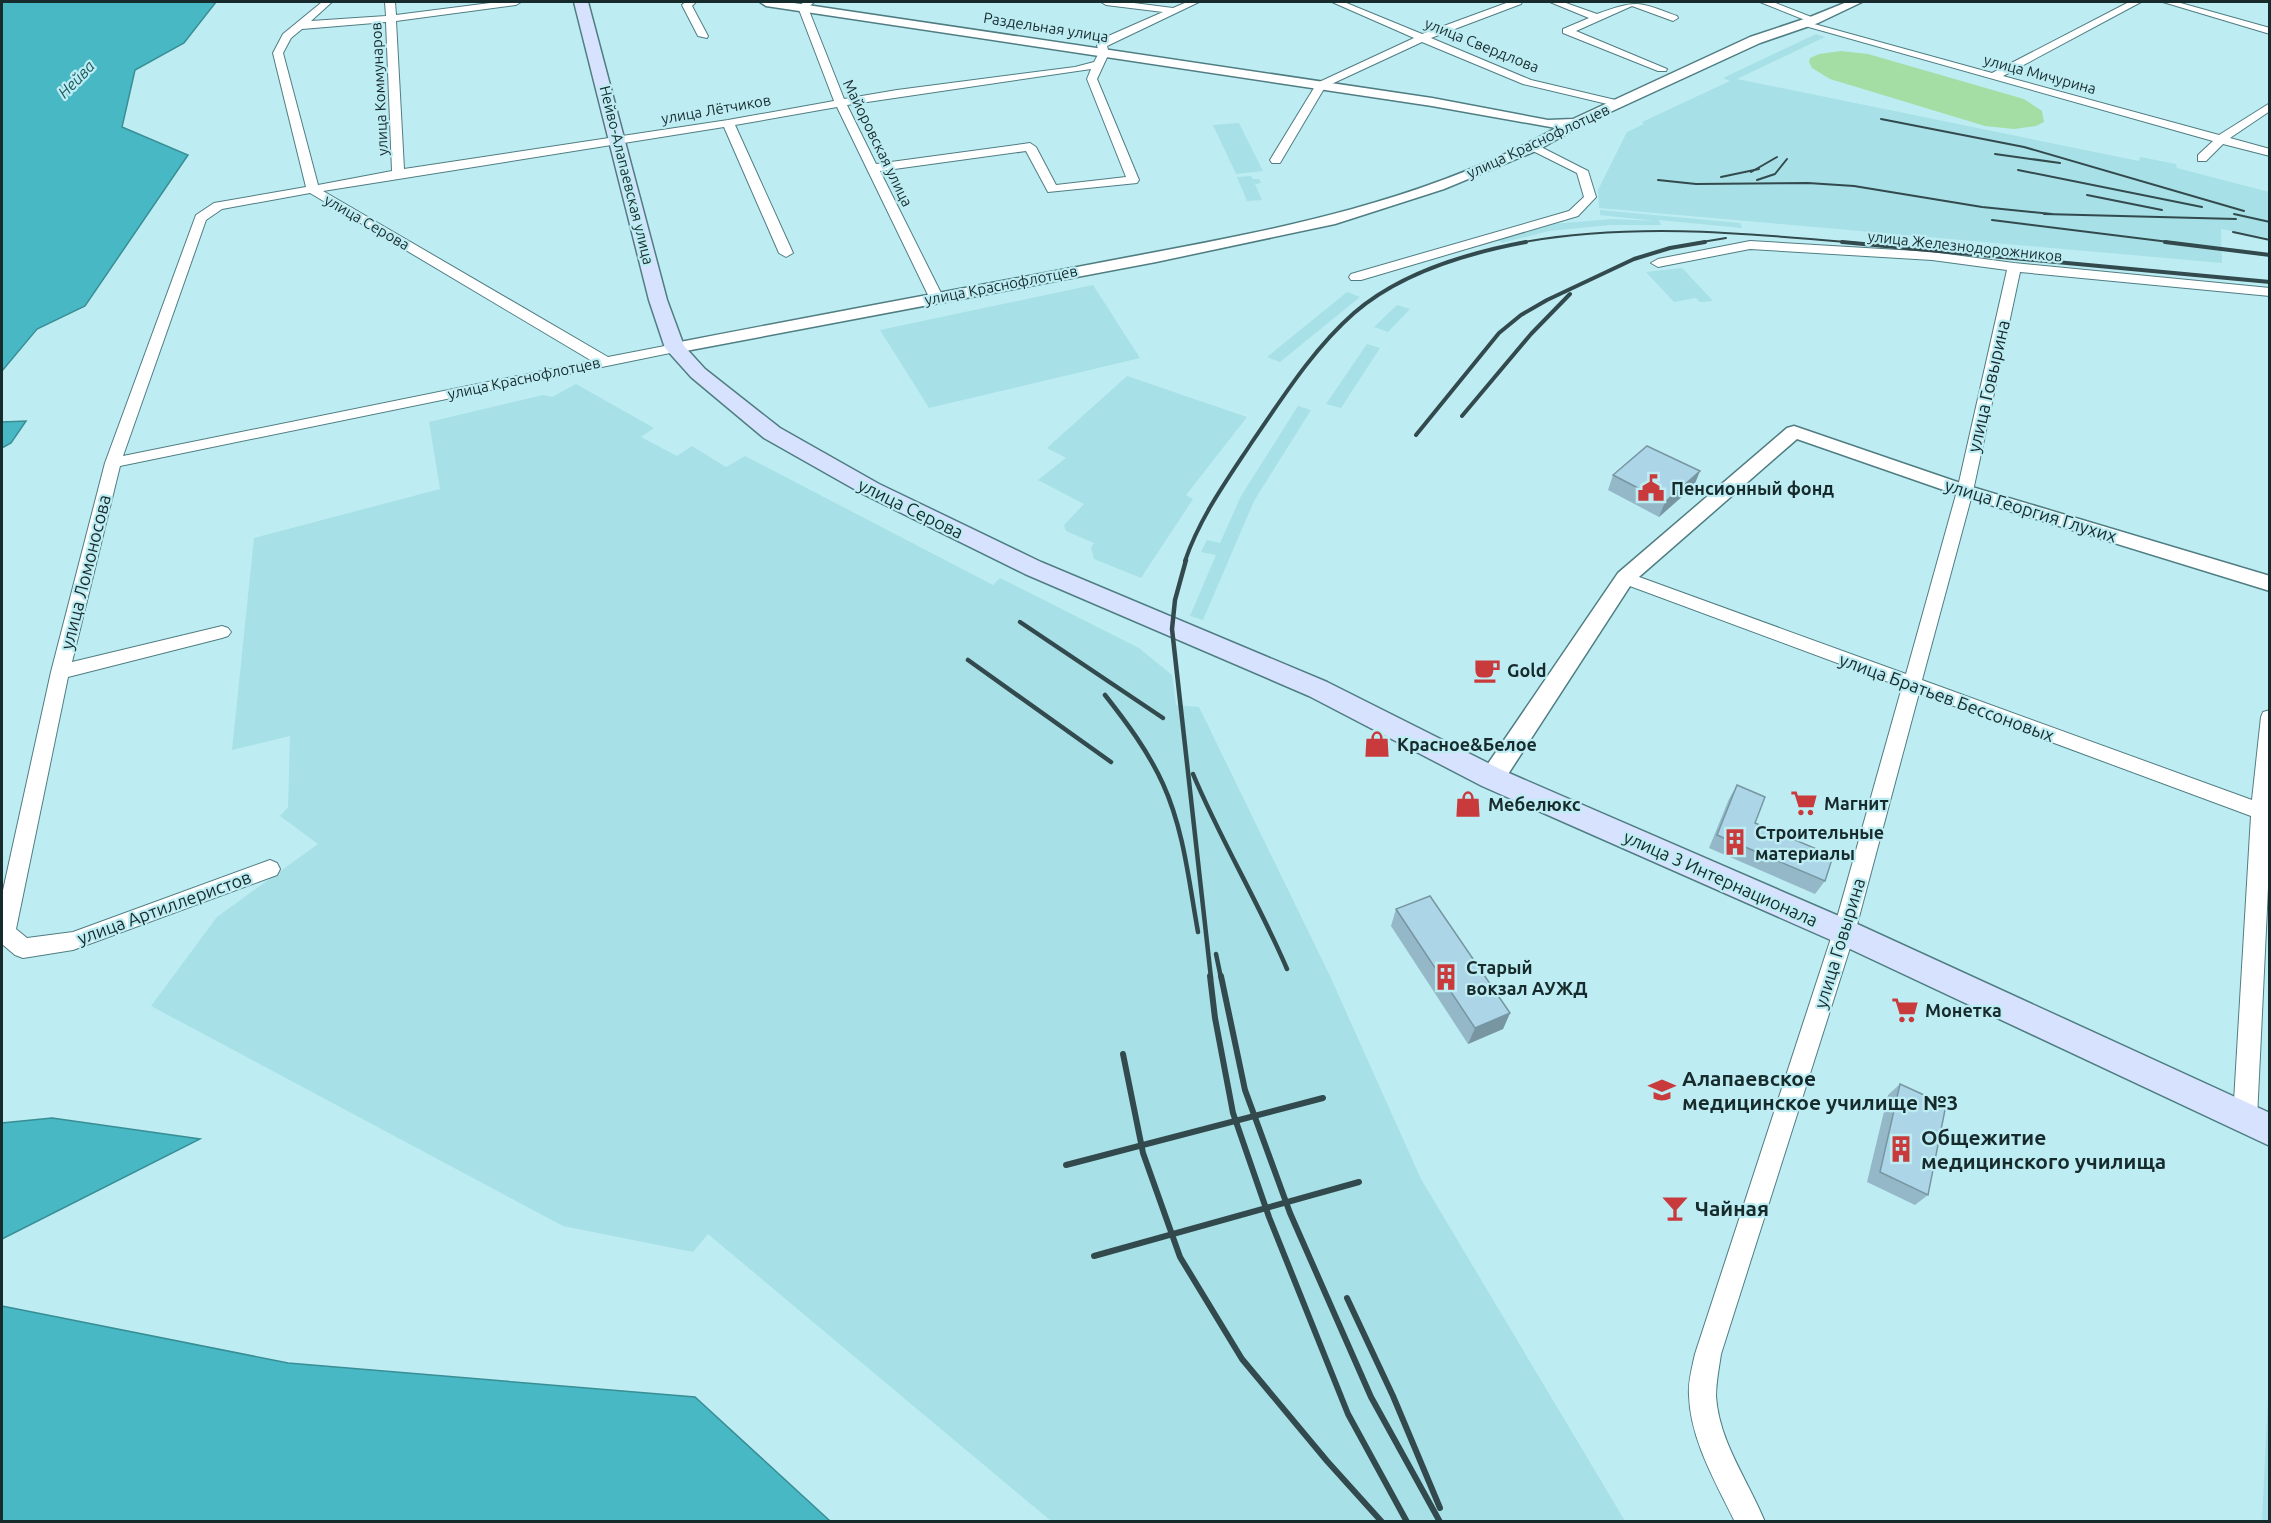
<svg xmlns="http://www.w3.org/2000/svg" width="2271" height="1523" viewBox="0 0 2271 1523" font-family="Ubuntu,sans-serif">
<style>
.built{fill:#a7e0e6}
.green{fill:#a5dea4}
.water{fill:#48b9c4;stroke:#398e96;stroke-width:1.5}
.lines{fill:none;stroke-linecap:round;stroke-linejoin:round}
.minor-casing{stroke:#4f7d82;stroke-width:2}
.tertiary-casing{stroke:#4f7d82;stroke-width:3}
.secondary-casing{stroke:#4f7d82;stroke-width:3}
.minor{fill:#fff;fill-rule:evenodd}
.tertiary{fill:#fff;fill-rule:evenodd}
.secondary{fill:#d7e3fe;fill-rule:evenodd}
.rail-far3{stroke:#324a4d;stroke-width:2}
.rail-far2{stroke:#324a4d;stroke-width:4}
.rail-far1{stroke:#324a4d;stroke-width:4.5}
.rail{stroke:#324a4d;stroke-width:6}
.wall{fill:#94b8c7}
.shaded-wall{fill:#7896a2}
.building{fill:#acd6e7;stroke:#7896a2;stroke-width:1.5}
.labels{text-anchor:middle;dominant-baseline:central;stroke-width:4.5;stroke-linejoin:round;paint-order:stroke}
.far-street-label{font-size:15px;fill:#172a2c;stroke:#bdedf3}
.far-water-label{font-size:16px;font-style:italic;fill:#1e5c62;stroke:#bdedf3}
.street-label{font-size:18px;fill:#172a2c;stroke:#bdedf3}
.poi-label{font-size:18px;font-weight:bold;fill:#172a2c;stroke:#bdedf3;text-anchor:start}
.near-poi-label{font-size:21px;font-weight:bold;fill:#172a2c;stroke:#bdedf3;text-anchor:start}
</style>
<rect width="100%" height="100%" fill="#bdedf3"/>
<g class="built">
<path d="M 1816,34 L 1825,37 L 1737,79 L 2139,161 L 2140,157 L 2176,164 L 2177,168 L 2269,192 L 2269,238 L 2221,229 L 2222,263 L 1599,208 L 1598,190 L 1627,132 L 1644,124 L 1642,122 L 1730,81 L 1723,78 Z"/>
<path d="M 1239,123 L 1263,171 L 1236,174 L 1213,125 Z"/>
<path d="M 1251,176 L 1253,179 L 1259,179 L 1261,183 L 1255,184 L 1262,200 L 1247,201 L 1237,177 Z"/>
<path d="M 1600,210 L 1740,223 L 1742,228 L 1659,220 L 1661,225 L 1611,225 L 1549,231 L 1502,243 L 1493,237 L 1540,225 L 1612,219 L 1656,221 L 1600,215 Z"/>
<path d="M 1682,268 L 1685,271 L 1713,301 L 1700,302 L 1696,298 L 1674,302 L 1646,272 Z"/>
<path d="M 1093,285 L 1140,358 L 929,408 L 880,330 Z"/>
<path d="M 1347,292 L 1360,297 L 1280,362 L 1267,357 Z"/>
<path d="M 1397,305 L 1410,309 L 1388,332 L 1374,327 Z"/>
<path d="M 1367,344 L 1380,348 L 1341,408 L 1326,404 Z"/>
<path d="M 1127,376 L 1247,417 L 1186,495 L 1193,499 L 1141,578 L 1094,559 L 1091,548 L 1094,543 L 1066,531 L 1064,525 L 1084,504 L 1038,480 L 1066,458 L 1047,448 Z"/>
<path d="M 576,384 L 654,428 L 641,437 L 677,456 L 692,446 L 726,467 L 745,456 L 993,585 L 1000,578 L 1139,648 L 1172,675 L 1176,705 L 1199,707 L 1330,976 L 1421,1179 L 1625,1521 L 1051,1521 L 708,1234 L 693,1252 L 563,1226 L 151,1006 L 217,917 L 318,844 L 280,816 L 288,807 L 290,736 L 232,750 L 254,538 L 440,489 L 429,422 L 543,395 L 552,397 Z"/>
<path d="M 1298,406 L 1311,410 L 1254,501 L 1203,620 L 1190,616 L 1216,555 L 1201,552 L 1207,540 L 1220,543 L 1241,496 Z"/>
<path d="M 2269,1378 L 2269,1521 L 2262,1521 Z"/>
</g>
<path class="green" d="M 1841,51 L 1868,54 L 2024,99 L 2042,111 L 2044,122 L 2036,126 L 2014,129 L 1985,126 L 1830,79 L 1812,68 L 1809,62 L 1810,58 L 1819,54 Z"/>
<g class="water">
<path d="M 2,2 L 216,2 L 184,43 L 135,70 L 122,127 L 188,155 L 85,306 L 37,329 L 2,371 Z"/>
<path d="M 26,421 L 11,443 L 2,448 L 2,422 Z"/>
<path d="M 52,1118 L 200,1139 L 2,1239 L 2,1123 Z"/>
<path d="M 2,1306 L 288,1363 L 695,1397 L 830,1521 L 2,1521 Z"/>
</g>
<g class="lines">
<defs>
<g id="minor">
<path d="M 322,2 L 332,2 L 311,21 L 386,16 L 385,2 L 395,2 L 396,15 L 498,2 L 521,2 L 516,5 L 396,21 L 404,169 L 728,120 L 834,101 L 798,7 L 804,2 L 814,2 L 808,8 L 844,99 L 897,90 L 1075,67 L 1094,62 L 1099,53 L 1097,45 L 1106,37 L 1163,12 L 1106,5 L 1101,2 L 1126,2 L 1173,8 L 1187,2 L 1199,2 L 1107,46 L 1109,53 L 1097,79 L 1139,180 L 1137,183 L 1048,192 L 1026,151 L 880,171 L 943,297 L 936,301 L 929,297 L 837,107 L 735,125 L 793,253 L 786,257 L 779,253 L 724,127 L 323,191 L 608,357 L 675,344 L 682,348 L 675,352 L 120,466 L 72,662 L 222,626 L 228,628 L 231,632 L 228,636 L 222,638 L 68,677 L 16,929 L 27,938 L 73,932 L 270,860 L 277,863 L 280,869 L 277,875 L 73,950 L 23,958 L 15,955 L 2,944 L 2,895 L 51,672 L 105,463 L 196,215 L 214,203 L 306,187 L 273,53 L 283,34 ZM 386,22 L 392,171 L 318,185 L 283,53 L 291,38 L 302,29 ZM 1091,69 L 1087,79 L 1126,177 L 1056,185 L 1036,147 L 1030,143 L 876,164 L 847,105 ZM 310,193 L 592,361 L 123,456 L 206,220 L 222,209 Z"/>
<path d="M 685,2 L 696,2 L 692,6 L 708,36 L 707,38 L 698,36 L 682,5 Z"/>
<path d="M 1332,2 L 1344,2 L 1422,34 L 1509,2 L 1522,2 L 1521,4 L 1431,38 L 1531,80 L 1624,102 L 1626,104 L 1620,107 L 1523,84 L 1422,42 L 1325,87 L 1280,163 L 1272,163 L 1270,160 L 1317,83 L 1414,38 Z"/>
<path d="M 1550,2 L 1563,2 L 1597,14 C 1638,0 1636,1 1677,16 L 1678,18 L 1673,21 L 1632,6 L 1576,31 L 1667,69 L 1666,71 L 1658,71 L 1563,33 L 1563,29 L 1589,18 Z"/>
<path d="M 1760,2 L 1773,2 L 1819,20 L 1810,22 Z"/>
<path d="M 2129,2 L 2141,2 L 2003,76 L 2219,135 L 2270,103 L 2270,111 L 2230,138 L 2270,149 L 2270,156 L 2223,144 L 2206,161 L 2198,161 L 2198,155 L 2213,141 L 1798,24 L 1807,22 L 1992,73 Z"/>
<path d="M 2163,2 L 2177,2 L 2270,28 L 2270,34 Z"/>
<path d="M 1533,143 L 1588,171 L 1596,197 L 1578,216 L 1361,280 L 1351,280 L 1349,277 L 1351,274 L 1569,211 L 1584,197 L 1577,173 L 1529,149 L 1529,145 Z"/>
<path d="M 1750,241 L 1932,252 L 2014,263 L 2270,288 L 2270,296 L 2020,272 L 1973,491 L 1922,680 L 2252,800 L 2261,717 L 2263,712 L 2270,710 L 2270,846 L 2257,1118 L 2253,1126 L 2245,1129 L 2237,1126 L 2233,1118 L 2251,816 L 1919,693 L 1855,932 L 1721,1354 C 1719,1368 1716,1382 1716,1396 C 1719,1442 1748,1480 1765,1522 L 1735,1522 C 1716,1483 1690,1439 1689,1395 C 1688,1382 1692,1368 1695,1354 L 1833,932 L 1902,687 L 1619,582 L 1616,578 L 1619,574 L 1631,574 L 1906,674 L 1957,491 L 2007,270 L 1932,260 L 1750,249 L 1658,267 L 1651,263 L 1658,259 Z"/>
</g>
<g id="tertiary">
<path d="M 760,2 L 787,2 L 1432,98 L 1548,120 L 1573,119 L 1750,37 L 1810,17 L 1847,2 L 1862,2 L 1818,23 L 1760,43 L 1582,125 L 1538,150 L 1444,189 L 1335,224 L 1156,262 L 675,353 L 669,352 L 666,348 L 669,344 L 675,343 C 814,316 954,290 1093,264 C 1250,234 1415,208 1556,128 L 1432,106 L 766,6 Z"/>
<path d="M 1794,426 L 1972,487 L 2270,576 L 2270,591 L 1958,495 L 1797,439 L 1632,583 L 1501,785 L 1492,788 L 1483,785 L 1480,778 L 1483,771 L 1618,573 L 1787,428 Z"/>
</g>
<path id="secondary" d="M 574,2 L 588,2 L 667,300 L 684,346 L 705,369 L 780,428 L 879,484 L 1041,562 L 1327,682 L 1502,770 L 1855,923 L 2270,1113 L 2270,1146 L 1833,941 L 1482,786 L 1309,696 L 1025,574 L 863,494 L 764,438 L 691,377 L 665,348 L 649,300 Z"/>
</defs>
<use href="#minor" class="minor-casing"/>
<use href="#tertiary" class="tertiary-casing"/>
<use href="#secondary" class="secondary-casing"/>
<use href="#minor" class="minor"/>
<use href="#tertiary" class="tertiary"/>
<use href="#secondary" class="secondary"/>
<g class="rail-far3">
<path d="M 1881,119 L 2024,147 L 2244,211"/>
<path d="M 1995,154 L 2060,163"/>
<path d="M 2018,170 L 2202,207"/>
<path d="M 1751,172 L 1777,157"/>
<path d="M 1721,177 L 1759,169"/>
<path d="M 1658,180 L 1696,184 L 1808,183 L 1854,186 L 1982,207 L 2052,214"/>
<path d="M 1757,180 L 1775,174 L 1787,159"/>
<path d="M 2087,195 L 2162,210"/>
<path d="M 2044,214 L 2236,219"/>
<path d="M 2234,214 L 2270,222"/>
<path d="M 1992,220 L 2177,243"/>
<path d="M 2233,232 L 2270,240"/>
<path d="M 1518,243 C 1632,222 1744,233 1858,243"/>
<path d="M 1696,243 L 1726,238"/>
</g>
<g class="rail-far2">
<path d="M 1842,242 L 2270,282"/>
<path d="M 2165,242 L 2270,255"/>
<path d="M 1462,416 L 1531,334 L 1570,294"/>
<path d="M 1416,435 L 1499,333 L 1521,315 L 1547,300 L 1634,259 L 1670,248 L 1705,242"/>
<path d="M 1185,561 C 1200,517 1227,480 1252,442 C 1283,397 1313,349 1354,313 C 1400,273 1467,253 1526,242"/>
</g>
<g class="rail-far1">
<path d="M 1186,560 L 1175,600 L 1172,629 L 1211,978"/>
<path d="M 1020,622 L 1163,718"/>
<path d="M 968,660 L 1111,762"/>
<path d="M 1105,695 C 1127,723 1148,751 1163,784 C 1184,830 1189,883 1198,932"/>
<path d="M 1193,774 C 1221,841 1259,903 1287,969"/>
<path d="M 1216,954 L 1221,978"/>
</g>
<g class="rail">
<path d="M 1210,976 L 1215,1018 L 1233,1113 L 1269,1217 L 1348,1414 L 1407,1522"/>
<path d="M 1221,976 L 1245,1090 L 1290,1213 L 1371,1397 L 1440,1522"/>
<path d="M 1123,1054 L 1143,1153 L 1180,1257 L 1242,1359 L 1327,1461 L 1382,1522"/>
<path d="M 1066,1165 L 1323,1098"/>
<path d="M 1094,1256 L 1359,1182"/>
<path d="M 1347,1298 L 1393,1396 L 1440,1508"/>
</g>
</g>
<g class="wall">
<path d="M 1613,475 L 1694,486 L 1659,517 L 1608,490 Z"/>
<path d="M 1737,785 L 1755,823 L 1825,881 L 1815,894 L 1709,848 L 1729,799 Z"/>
<path d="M 1396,909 L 1510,1013 L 1503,1029 L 1468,1044 L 1391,926 Z"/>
<path d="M 1900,1084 L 1928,1195 L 1915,1205 L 1867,1182 L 1888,1095 Z"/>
</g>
<g class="shaded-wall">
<path d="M 1700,471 L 1694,486 L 1659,517 L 1665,502 Z"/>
<path d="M 1510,1013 L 1503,1029 L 1468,1044 L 1475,1028 Z"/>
</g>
<g class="building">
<path d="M 1647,446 L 1700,471 L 1665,502 L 1613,475 Z"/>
<path d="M 1737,785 L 1765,797 L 1755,823 L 1833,856 L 1825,881 L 1717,835 Z"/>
<path d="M 1430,896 L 1510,1013 L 1475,1028 L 1396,909 Z"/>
<path d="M 1900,1084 L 1946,1105 L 1928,1195 L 1880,1172 Z"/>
</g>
<defs>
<symbol id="civic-bare" viewBox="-9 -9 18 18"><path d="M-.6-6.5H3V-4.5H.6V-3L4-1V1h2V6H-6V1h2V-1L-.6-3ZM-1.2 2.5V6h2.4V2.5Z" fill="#c93a3c" stroke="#bdedf3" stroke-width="2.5" paint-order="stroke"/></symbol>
<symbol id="cafe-bare" viewBox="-9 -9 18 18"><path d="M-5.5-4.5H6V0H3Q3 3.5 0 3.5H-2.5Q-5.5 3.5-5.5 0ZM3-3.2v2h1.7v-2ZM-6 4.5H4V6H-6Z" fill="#c93a3c" stroke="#bdedf3" stroke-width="2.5" paint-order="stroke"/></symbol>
<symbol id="shop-bare" viewBox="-9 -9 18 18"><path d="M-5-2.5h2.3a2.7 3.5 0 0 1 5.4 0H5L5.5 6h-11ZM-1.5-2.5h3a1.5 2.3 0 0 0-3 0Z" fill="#c93a3c" stroke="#bdedf3" stroke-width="2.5" paint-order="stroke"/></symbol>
<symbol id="supermarket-bare" viewBox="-9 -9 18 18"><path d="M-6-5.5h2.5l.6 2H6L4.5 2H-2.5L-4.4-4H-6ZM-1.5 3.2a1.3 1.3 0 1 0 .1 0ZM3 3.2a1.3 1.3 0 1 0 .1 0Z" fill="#c93a3c" stroke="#bdedf3" stroke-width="2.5" paint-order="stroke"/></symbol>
<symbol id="building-bare" viewBox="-9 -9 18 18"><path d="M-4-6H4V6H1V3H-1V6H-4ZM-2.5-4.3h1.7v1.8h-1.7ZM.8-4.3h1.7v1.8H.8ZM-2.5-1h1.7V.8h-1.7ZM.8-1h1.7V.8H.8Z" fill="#c93a3c" stroke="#bdedf3" stroke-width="2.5" paint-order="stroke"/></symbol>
<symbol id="university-bare" viewBox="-9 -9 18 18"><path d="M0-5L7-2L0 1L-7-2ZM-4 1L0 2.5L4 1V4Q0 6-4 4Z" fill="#c93a3c" stroke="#bdedf3" stroke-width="2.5" paint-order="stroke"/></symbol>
<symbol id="bar-bare" viewBox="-9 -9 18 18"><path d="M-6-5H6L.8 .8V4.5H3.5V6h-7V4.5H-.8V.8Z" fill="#c93a3c" stroke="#bdedf3" stroke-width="2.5" paint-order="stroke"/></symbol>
</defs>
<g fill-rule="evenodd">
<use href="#civic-bare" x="1632" y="469" width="38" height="38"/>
<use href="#cafe-bare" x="1468" y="651" width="38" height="38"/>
<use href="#shop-bare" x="1358" y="725" width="38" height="38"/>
<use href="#supermarket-bare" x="1785" y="784" width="38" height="38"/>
<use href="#shop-bare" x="1449" y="785" width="38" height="38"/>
<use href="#building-bare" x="1716" y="823" width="38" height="38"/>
<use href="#building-bare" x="1427" y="958" width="38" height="38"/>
<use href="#supermarket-bare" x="1886" y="991" width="38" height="38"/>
<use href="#university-bare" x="1643" y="1071" width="38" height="38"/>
<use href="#building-bare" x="1882" y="1130" width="38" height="38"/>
<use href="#bar-bare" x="1656" y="1189" width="38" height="38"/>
</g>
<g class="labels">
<g class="far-street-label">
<text transform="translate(1046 27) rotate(9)">Раздельная улица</text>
<text transform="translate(1482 45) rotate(22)">улица Свердлова</text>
<text transform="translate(2040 74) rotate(15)">улица Мичурина</text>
<text transform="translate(379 89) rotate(-93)">улица Коммунаров</text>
<text transform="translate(716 109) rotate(-10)">улица Лётчиков</text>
<text transform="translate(1538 141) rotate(-25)">улица Краснофлотцев</text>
<text transform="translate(878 143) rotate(64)">Майоровская улица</text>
<text transform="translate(627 175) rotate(76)">Нейво-Алапаевская улица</text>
<text transform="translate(367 222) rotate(30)">улица Серова</text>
<text transform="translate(1965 246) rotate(6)">улица Железнодорожников</text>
<text transform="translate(1001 285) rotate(-11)">улица Краснофлотцев</text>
<text transform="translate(524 378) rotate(-12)">улица Краснофлотцев</text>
</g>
<g class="far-water-label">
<text transform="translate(76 79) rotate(-46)">Нейва</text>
</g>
<g class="street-label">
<text transform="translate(1988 386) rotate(-77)">улица Говырина</text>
<text transform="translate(911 508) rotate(26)">улица Серова</text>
<text transform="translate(2031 510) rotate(17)">улица Георгия Глухих</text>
<text transform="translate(85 572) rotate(-76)">улица Ломоносова</text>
<text transform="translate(1947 697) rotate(20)">улица Братьев Бессоновых</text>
<text transform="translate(1721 878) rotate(24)">улица 3 Интернационала</text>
<text transform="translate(164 907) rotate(-20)">улица Артиллеристов</text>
<text transform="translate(1839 943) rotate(-73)">улица Говырина</text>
</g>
<g class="poi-label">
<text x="1671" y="488">Пенсионный фонд</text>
<text x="1507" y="670">Gold</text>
<text x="1397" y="744">Красное&amp;Белое</text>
<text x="1824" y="803">Магнит</text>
<text x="1488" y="804">Мебелюкс</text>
<text x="1755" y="832">Строительные<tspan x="1755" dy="21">материалы</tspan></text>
<text x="1466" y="967">Старый<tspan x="1466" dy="21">вокзал АУЖД</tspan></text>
<text x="1925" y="1010">Монетка</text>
</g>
<g class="near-poi-label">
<text x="1682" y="1078">Алапаевское<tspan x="1682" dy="24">медицинское училище №3</tspan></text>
<text x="1921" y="1137">Общежитие<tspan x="1921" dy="24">медицинского училища</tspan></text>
<text x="1695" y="1208">Чайная</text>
</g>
</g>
<rect width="2271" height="1523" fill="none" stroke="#172a2c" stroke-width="6"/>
</svg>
